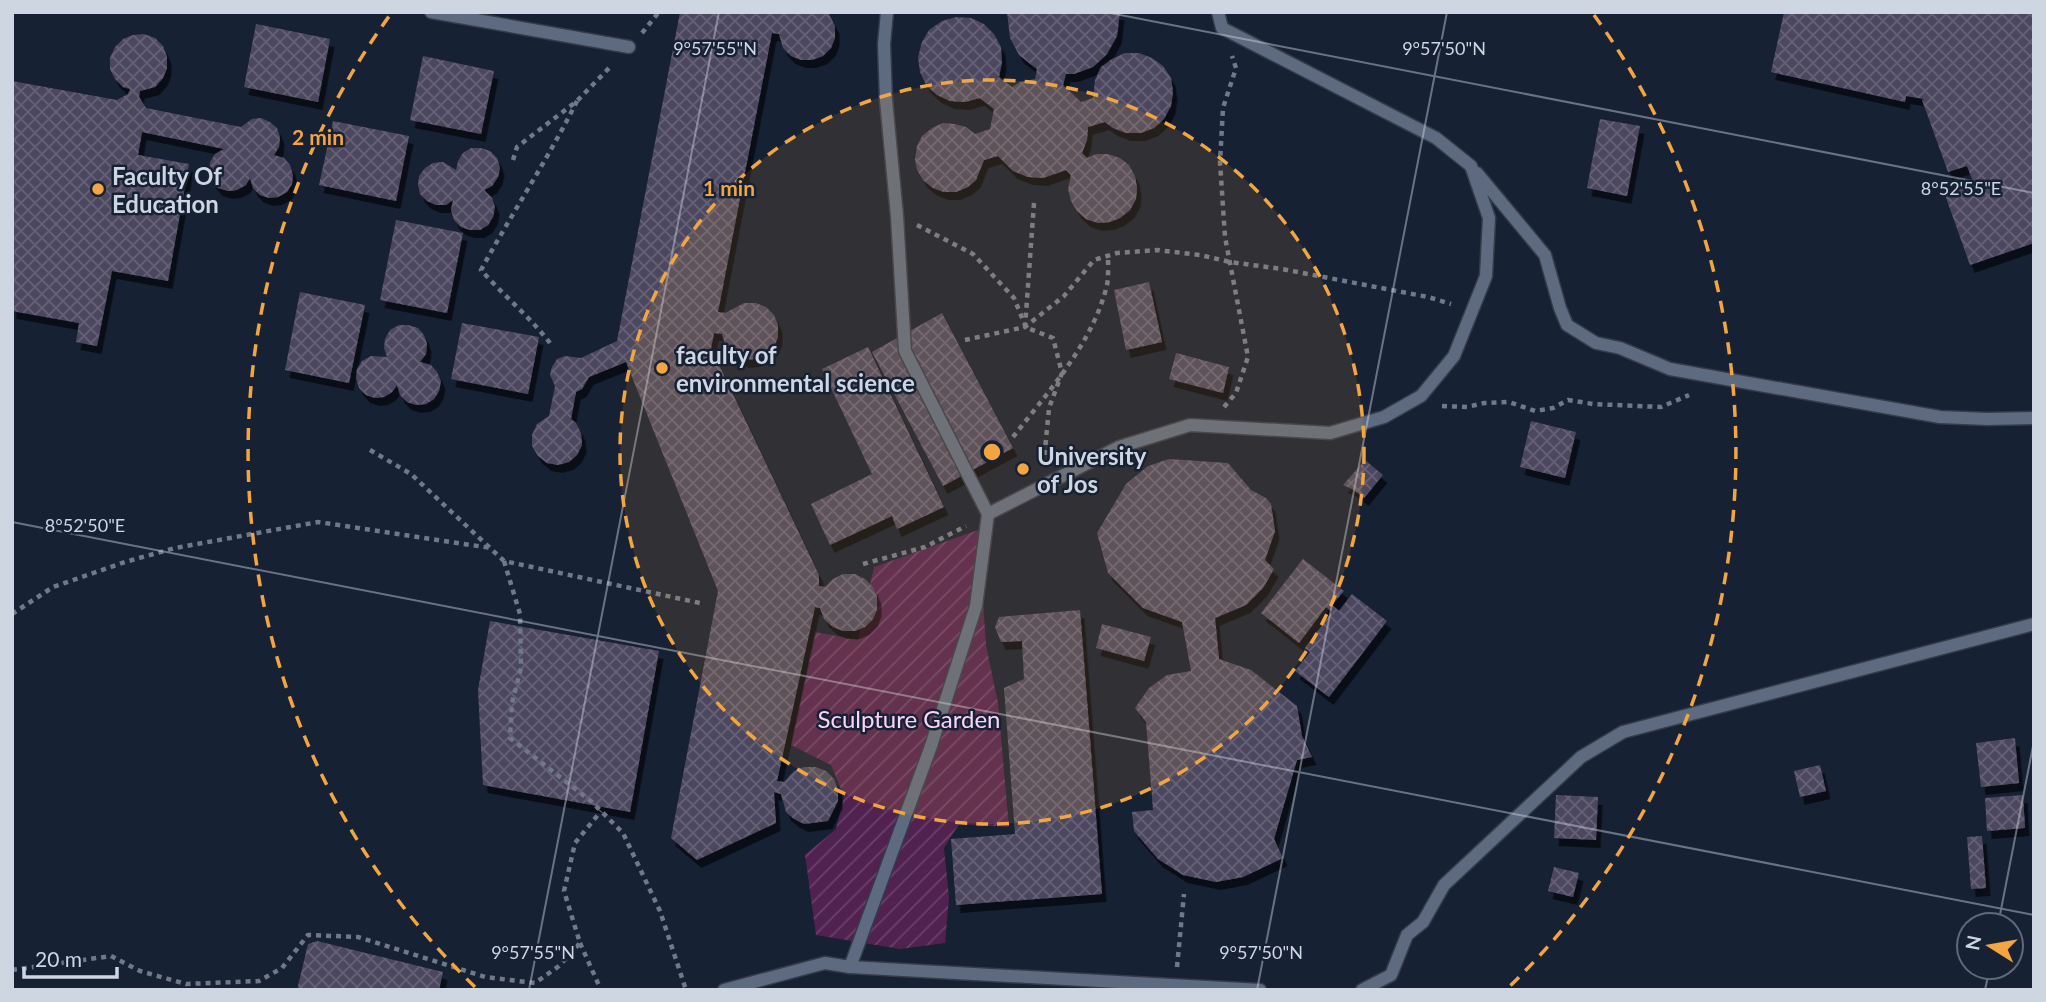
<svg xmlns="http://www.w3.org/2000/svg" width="2046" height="1002" viewBox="0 0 2046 1002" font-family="Lato,sans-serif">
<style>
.garden{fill:url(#garden-furrows)}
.building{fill:url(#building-cross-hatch);filter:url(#shadow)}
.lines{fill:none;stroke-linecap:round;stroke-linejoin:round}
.service-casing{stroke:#343b4b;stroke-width:15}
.path{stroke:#707988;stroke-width:4.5;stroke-dasharray:5 5;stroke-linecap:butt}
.service{stroke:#5d6a80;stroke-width:12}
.ticks{fill:none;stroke:#ced6e2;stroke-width:2;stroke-opacity:0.45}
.ring{fill:none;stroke:#f2a541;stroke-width:3.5;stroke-dasharray:12 9}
.poi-dot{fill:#f2a541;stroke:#172134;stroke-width:2.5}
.labels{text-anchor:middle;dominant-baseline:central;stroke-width:5;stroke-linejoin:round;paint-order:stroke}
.poi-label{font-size:24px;font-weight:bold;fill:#ced6e2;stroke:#172134;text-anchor:start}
.park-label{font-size:24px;fill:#f9d4f6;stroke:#172134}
.ticks-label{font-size:18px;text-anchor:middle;fill:#ced6e2;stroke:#172134;stroke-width:5;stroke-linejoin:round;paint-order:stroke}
.centre{fill:#f2a541;stroke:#172134;stroke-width:3.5}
.ring-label{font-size:21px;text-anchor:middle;font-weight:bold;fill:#f2a541;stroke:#172134;stroke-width:5;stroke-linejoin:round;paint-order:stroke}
</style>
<defs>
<pattern id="garden-furrows" width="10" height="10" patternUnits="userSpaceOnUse" patternTransform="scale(1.75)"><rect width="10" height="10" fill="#512250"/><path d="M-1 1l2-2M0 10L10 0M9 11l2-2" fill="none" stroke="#694169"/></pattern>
<pattern id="building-cross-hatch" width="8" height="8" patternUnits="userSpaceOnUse" patternTransform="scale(1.75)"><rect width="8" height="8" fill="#4c475e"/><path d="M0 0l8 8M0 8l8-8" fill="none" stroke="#656175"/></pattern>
<filter id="shadow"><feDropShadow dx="4.5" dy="8" stdDeviation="0" flood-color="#0009"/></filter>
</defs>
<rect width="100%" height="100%" fill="#172134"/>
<path class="garden" d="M 978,530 L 986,645 L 998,703 L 1009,827 L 959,824 L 944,848 L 949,897 L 945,943 L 900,949 L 816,935 L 805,855 L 836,829 L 844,796 L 831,765 L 791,745 L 815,632 L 858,640 L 874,567 Z"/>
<g class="building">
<path d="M 680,12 L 772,12 L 783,14 L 785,12 L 828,12 L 835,26 L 835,38 L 831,48 L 823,56 L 812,60 L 801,60 L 791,56 L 783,48 L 779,34 L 772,33 L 718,312 L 725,313 L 744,303 L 756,303 L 766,307 L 774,315 L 778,325 L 778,337 L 774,347 L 766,355 L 755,359 L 744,360 L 734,355 L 726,347 L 722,334 L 714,333 L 711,348 L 819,575 L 819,586 L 825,587 L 833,579 L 843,574 L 855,574 L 865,579 L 873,587 L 877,597 L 877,609 L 873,619 L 865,627 L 855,631 L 843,631 L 833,627 L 824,619 L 820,608 L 815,607 L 777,781 L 784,782 L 794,771 L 804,767 L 816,767 L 826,771 L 834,779 L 838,790 L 838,801 L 828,821 L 804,824 L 794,819 L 786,812 L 781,794 L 774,792 L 776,823 L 697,860 L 671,838 L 718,591 L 626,362 L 589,377 L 582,389 L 576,392 L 571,419 L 576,423 L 581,433 L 582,445 L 577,455 L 569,462 L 558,465 L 547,463 L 538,456 L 532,446 L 532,435 L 537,424 L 549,416 L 555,386 L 550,375 L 552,367 L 557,359 L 565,356 L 581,358 L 617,341 Z"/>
<path d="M 1007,12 L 1120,12 L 1117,36 L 1107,54 L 1093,67 L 1074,74 L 1066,74 L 1063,85 L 1081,102 L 1093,98 L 1095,80 L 1101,67 L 1112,59 L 1125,53 L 1139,53 L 1152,58 L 1163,66 L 1171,78 L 1173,92 L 1171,106 L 1164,119 L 1154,128 L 1141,133 L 1126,133 L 1113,128 L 1105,122 L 1088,127 L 1087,140 L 1082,153 L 1087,158 L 1096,154 L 1108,154 L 1120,158 L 1129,165 L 1135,176 L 1137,188 L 1136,199 L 1130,210 L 1120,218 L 1110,222 L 1098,223 L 1086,219 L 1077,211 L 1071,201 L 1068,189 L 1071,175 L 1066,170 L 1043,178 L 1028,177 L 1013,171 L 998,156 L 984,160 L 976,180 L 968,187 L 956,192 L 944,192 L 933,188 L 923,180 L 917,170 L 915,159 L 917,146 L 922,136 L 932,128 L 943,123 L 955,124 L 966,127 L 975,134 L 990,129 L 994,109 L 980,98 L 965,102 L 950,101 L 937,95 L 926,85 L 920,72 L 918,57 L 922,42 L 929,30 L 942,21 L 956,17 L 971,18 L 984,24 L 994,34 L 1001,47 L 1002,62 L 999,77 L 1012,87 L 1020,82 L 1035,79 L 1037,69 L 1019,55 L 1010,38 Z"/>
<path d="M 1784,12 L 2034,12 L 2034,243 L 1970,265 L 1945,195 L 1974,184 L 1967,166 L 1948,172 L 1922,100 L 1924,99 L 1906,96 L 1905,102 L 1771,72 Z"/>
<path d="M 256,24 L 330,39 L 318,102 L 244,87 Z"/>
<path d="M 144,34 L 155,38 L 163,46 L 167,57 L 167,68 L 163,78 L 155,87 L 140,91 L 139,97 L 146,108 L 241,127 L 252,119 L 261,118 L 270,122 L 277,128 L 280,137 L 279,147 L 274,155 L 284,158 L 290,165 L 293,175 L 292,184 L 287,192 L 278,197 L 269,198 L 260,195 L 253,188 L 250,178 L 246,185 L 237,190 L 228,191 L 218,188 L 212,181 L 209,172 L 210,162 L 215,154 L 224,149 L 142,132 L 138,155 L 189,164 L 168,281 L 112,271 L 97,346 L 76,342 L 79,323 L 12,311 L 12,81 L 117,100 L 128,94 L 130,89 L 123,87 L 115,79 L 110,69 L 110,58 L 115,47 L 123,39 L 133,35 Z"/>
<path d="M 423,56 L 494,71 L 481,134 L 410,120 Z"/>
<path d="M 1600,119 L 1640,126 L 1627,196 L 1587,188 Z"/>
<path d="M 333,121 L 409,136 L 396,201 L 319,185 Z"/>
<path d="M 471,148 L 481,148 L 490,151 L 497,158 L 500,168 L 498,177 L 492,186 L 484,190 L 492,198 L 495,207 L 493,217 L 488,225 L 480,230 L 470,230 L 461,227 L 454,220 L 451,210 L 453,200 L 446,205 L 436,205 L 427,201 L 420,194 L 418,185 L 419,176 L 425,168 L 433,163 L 443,162 L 456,170 L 458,161 L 463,153 Z"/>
<path d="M 396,220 L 463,233 L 447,313 L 380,300 Z"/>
<path d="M 1149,282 L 1162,342 L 1126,350 L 1114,290 Z"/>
<path d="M 300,292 L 365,305 L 349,383 L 285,370 Z"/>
<path d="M 942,313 L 1013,448 L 943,486 L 872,352 Z"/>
<path d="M 462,323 L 539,337 L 528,394 L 451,379 Z"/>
<path d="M 399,325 L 408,325 L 418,328 L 424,335 L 427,344 L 426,354 L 420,362 L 431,365 L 437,372 L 441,381 L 439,391 L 434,399 L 426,404 L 416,405 L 407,402 L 400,395 L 397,385 L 392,392 L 384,397 L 375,398 L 366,395 L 359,388 L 356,378 L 357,369 L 362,361 L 371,356 L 387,357 L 384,348 L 385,339 L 390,330 Z"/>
<path d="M 868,347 L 944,507 L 897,529 L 892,516 L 830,545 L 811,504 L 872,474 L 822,369 Z"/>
<path d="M 1176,353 L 1229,367 L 1223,393 L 1169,379 Z"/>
<path d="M 1531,421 L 1576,432 L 1565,478 L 1520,467 Z"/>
<path d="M 1169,459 L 1228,463 L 1251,490 L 1266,498 L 1271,504 L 1275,531 L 1265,560 L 1274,569 L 1263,588 L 1246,605 L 1215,618 L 1219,659 L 1251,670 L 1297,706 L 1302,736 L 1312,757 L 1297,760 L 1274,839 L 1283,858 L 1243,877 L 1216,882 L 1183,875 L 1158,859 L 1134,831 L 1132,812 L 1153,810 L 1146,722 L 1135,708 L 1149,688 L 1167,675 L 1191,671 L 1182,622 L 1143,608 L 1108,573 L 1097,533 L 1126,484 L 1148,466 Z"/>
<path d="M 1365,460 L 1383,475 L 1364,498 L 1354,490 L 1343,485 Z"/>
<path d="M 1303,559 L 1344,591 L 1332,605 L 1339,611 L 1352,594 L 1387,621 L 1329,697 L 1295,671 L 1310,652 L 1305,648 L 1332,612 L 1326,607 L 1299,643 L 1261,613 Z"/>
<path d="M 1080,610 L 1102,894 L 956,905 L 951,839 L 1015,834 L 1004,688 L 1024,679 L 1022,641 L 1001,642 L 995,627 L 999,617 Z"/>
<path d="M 490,621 L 659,651 L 630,812 L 483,785 L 478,690 Z"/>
<path d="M 1102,624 L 1151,637 L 1144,661 L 1096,648 Z"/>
<path d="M 2015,738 L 2019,783 L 1981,787 L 1976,743 Z"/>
<path d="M 1820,765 L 1826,791 L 1800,797 L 1794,771 Z"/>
<path d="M 1556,795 L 1598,797 L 1596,840 L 1554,838 Z"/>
<path d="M 2023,795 L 2025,828 L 1987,831 L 1985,798 Z"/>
<path d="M 1982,836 L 1986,888 L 1971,889 L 1967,837 Z"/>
<path d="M 1554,867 L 1579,873 L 1573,897 L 1548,891 Z"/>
<path d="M 317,941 L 443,972 L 439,990 L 297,990 L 308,944 Z"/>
</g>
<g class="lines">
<defs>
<g id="service">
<path d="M 431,12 L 629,47"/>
<path d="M 1477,173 L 1545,255 L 1560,308 L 1567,325 L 1596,343 L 1620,348 L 1670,369 L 1940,417 L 1987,419 L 2034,418"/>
<path d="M 988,514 L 1119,447 L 1190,425 L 1330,433 L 1384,417 L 1421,396 L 1454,356 L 1486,276 L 1489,218 L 1471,166 L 1436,138 L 1222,28 L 1218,12"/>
<path d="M 850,967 L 1260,990"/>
<path d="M 724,990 L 825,963 L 850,967 L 931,746 L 976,606 L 988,514 L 905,351 L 897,216 L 886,100 L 884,44 L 887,12"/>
<path d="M 1362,990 L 1391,975 L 1407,935 L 1423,922 L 1444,885 L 1581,757 L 1623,732 L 2034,624"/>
</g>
</defs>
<use href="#service" class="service-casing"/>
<g class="path">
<path d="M 642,33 L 659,12"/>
<path d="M 513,160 L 517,147 L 577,101 L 612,65"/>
<path d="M 1034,203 L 1025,327 L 1053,338 L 1062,373 L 1049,408 L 1044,460"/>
<path d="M 917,225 L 973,254 L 1014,298 L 1025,325"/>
<path d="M 965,340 L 1025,327 L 1064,296 L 1094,260 L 1117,253 L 1157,250 L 1200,255 L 1230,262 L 1282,269 L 1428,297 L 1451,304"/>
<path d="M 550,343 C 530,317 503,295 481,270 C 512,213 548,159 577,101"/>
<path d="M 1442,406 L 1467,407 L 1484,403 L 1509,402 L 1535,411 L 1553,408 L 1568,400 L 1593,404 L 1661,407 L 1689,395"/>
<path d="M 1224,407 L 1236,393 L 1248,357 L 1225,237 L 1220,162 L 1223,108 L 1236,68 L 1232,56"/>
<path d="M 1013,437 C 1048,392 1091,345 1106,289 C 1109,279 1108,266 1108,256"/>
<path d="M 370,450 L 411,474 L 504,561 L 700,603"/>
<path d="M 504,561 L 520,614 L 521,668 L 512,703 L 510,738 L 592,802 L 623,833 L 660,911 L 686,990"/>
<path d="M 863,564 L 925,547 L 966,526"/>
<path d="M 12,614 L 53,587 L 125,562 L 175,548 L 318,522 L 491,548"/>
<path d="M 580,943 L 601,990"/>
<path d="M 1177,967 L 1184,894"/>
<path d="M 12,970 L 111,956 L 140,971 L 186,984 L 259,981 L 282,968 L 308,935 L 358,937 L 485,977 L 535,983 L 559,966 L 580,943 L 564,891 L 575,843 L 601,811"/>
</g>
<use href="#service" class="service"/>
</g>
<path class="ticks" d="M 1105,12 L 2034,193M 12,522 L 2034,915M 1998,925 L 2034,741M 529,990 L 719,12M 1257,990 L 1447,12M 1985,990 L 1990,967"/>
<circle cx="992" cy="452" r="372" fill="#f2a541" fill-opacity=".12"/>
<g class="ring">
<circle cx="992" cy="452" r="372"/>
<path d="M475 987A744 744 0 0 1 390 15M1594 15A744 744 0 0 1 1509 987"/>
</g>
<g class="poi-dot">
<circle cx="98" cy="189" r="7"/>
<circle cx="662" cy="368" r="7"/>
<circle cx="1023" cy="469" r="7"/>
</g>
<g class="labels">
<g class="poi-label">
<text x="112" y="175">Faculty Of<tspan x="112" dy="28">Education</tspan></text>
<text x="676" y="354">faculty of<tspan x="676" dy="28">environmental science</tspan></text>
<text x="1037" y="455">University<tspan x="1037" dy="28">of Jos</tspan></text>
</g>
<g class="park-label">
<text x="909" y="718">Sculpture Garden</text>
</g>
</g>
<g class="ticks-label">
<text x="715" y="55">9°57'55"N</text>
<text x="1444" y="55">9°57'50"N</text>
<text x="1961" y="195">8°52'55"E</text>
<text x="85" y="532">8°52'50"E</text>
<text x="533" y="959">9°57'55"N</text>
<text x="1261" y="959">9°57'50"N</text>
</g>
<circle cx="992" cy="452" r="10" class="centre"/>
<g class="ring-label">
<text x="318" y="145">2 min</text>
<text x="729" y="196">1 min</text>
</g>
<rect width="2046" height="1002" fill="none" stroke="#ced6e2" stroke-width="28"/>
<g transform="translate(1990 946) rotate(281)"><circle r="33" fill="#172134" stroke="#60697a" stroke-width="2"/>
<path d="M0-5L12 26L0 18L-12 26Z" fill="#f2a541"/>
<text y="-10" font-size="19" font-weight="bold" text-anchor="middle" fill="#ced6e2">N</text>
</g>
<path d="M24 967v10h93v-10" fill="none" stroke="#ced6e2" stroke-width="3.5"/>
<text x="35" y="967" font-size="21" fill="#ced6e2" stroke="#172134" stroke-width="5" paint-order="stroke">20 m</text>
</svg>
